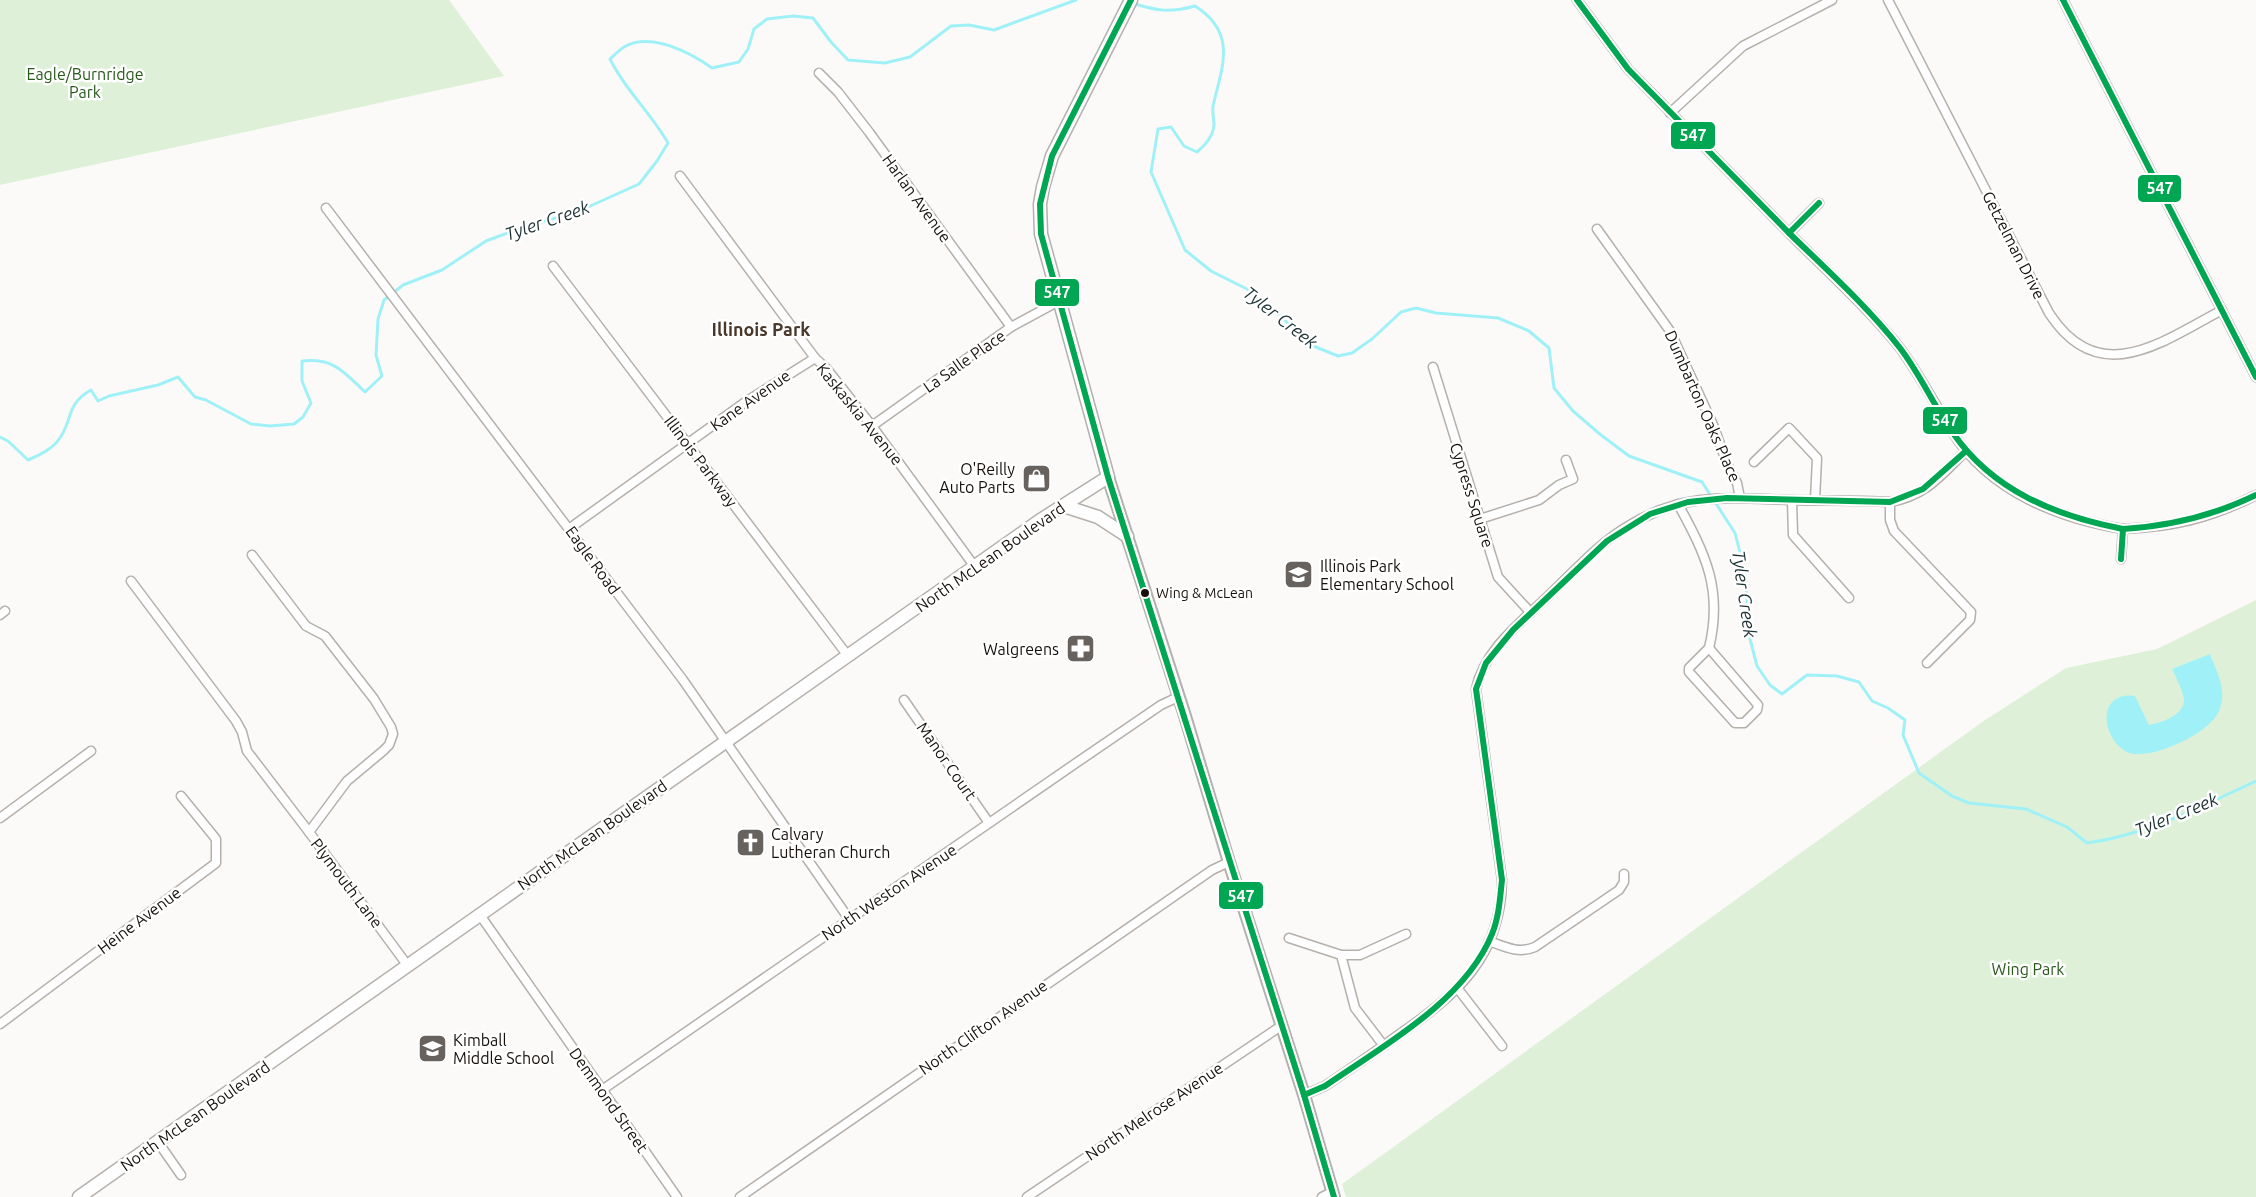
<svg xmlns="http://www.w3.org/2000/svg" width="2256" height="1197" viewBox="0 0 2256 1197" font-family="Ubuntu,sans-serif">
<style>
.green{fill:#def1d8}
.water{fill:#a0f1f7}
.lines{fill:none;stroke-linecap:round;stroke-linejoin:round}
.stream{stroke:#a0f1f7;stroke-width:3}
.minor-casing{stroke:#b4b0ac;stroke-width:11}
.tertiary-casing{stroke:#b4b0ac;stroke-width:14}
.secondary-casing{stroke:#b4b0ac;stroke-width:15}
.minor{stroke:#fffefe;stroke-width:8}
.tertiary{stroke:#fffefe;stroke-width:10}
.secondary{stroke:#fffefe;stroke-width:12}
.bus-1-casing{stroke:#fff;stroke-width:10}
.bus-1{stroke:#00a651;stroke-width:6}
.bus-dot{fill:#18100b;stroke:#fff;stroke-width:2}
.labels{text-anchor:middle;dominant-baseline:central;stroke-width:5;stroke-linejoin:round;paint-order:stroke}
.bus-label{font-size:14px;fill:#18100b;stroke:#fff;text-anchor:start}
.park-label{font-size:16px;fill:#27591a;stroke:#fff}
.street-label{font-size:16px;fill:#18100b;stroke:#fff}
.poi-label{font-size:16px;fill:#18100b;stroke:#fff;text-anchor:start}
.water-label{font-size:18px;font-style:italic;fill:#1d3234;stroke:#fff}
.neighbourhood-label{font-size:18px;font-weight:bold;fill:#4a382a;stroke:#fff}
.line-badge{stroke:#fff;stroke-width:2}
.badge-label{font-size:16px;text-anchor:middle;font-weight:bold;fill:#fff}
</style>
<rect width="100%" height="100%" fill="#fcfaf8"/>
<g class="green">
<path d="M 0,0 L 449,0 L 504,76 L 0,185 Z"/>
<path d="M 2256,600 L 2256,1197 L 1346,1197 L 1342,1184 L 1982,722 L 2066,668 L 2157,649 Z"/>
</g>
<path class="water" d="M 2210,654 C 2217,673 2228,691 2219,711 C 2211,733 2146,764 2125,751 C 2100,735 2098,691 2135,696 L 2149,725 C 2160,723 2183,716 2184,701 C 2184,692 2176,678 2172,669 Z"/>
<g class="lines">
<g class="stream">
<path d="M 1132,3 C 1157,11 1169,13 1195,6 C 1238,33 1222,67 1213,106 C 1212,112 1214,119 1214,125 C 1213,137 1205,145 1197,152 L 1184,146 L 1171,127 L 1158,129 L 1151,172 L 1185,250 L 1211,271 L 1247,289 L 1274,310 L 1311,345 L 1338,356 L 1352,353 L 1372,339 L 1401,312 L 1416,308 L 1436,313 L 1498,318 L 1529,331 L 1549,348 L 1554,388 L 1573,411 L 1601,435 L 1629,456 L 1702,482 L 1735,533 L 1745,572 L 1750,639 L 1757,666 L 1770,685 L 1782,694 L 1807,675 L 1837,676 L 1859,682 L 1872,701 L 1888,708 L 1905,720 L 1903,735 L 1919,773 L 1952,796 L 1969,803 L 2026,809 L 2067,827 L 2087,843 C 2147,835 2202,806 2256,781"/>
<path d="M 0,437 L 8,441 L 28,460 C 38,456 50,450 57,442 C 74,422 64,405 91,390 L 98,401 L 109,396 L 158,385 L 178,377 L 195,397 L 206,400 L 251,424 L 270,426 L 294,424 L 303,417 L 311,403 L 302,381 L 302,361 C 334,358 343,371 365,392 L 382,376 L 376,355 L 378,319 L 384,300 L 403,285 L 442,270 L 486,241 L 524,227 L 577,212 L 639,184 L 657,161 L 668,143 C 651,113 625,90 610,59 C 615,55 619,50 624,47 C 650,31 691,53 712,68 L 739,62 L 748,49 L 754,29 L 767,19 L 793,16 L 813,18 L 831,42 L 848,60 L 885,63 L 910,57 L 951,26 L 969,25 L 994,30 L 1076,0"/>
</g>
<defs>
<g id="minor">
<path d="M 1577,0 L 1628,69 L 1789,233 L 1819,203"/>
<path d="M 1888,0 L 2049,313 C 2099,390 2162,342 2222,310"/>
<path d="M 2063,0 L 2256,377"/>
<path d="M 819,73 L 838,92 L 869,132 L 1011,327"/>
<path d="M 1670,113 L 1743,46 L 1832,0"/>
<path d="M 680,176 L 815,358 L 826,368 L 872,426 L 975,567"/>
<path d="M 326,208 L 683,680 L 849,919"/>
<path d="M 1597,229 L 1670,331 L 1714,427 L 1727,464 L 1737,483 L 1740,498"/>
<path d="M 1789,233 C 1826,270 1867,307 1900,348 C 1920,375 1935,405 1953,433 C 1990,491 2057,518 2123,529 L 2121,559"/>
<path d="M 553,266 L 848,656"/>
<path d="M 1433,367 L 1498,577 L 1531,613"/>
<path d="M 872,426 L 1011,327 L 1059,301"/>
<path d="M 1754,462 L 1789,428 L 1817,458 L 1815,500"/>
<path d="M 1792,500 L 1793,535 L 1849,598"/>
<path d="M 1890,502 L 1890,520 L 1894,531 L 1971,612 L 1970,620 L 1927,663"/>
<path d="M 1678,504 C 1706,555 1723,590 1709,648"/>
<path d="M 1480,519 L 1539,500 L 1559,485 L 1573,479 L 1566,460"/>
<path d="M 570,528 L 744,403 L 815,358"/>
<path d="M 2123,529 C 2173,527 2211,518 2256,495"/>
<path d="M 252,555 L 306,626 L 325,636 L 374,699 L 391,727 L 393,734 L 389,745 L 383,751 L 347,781 L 309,832 L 408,966"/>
<path d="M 131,581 L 236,721 L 242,732 L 247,751 L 309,832"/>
<path d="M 0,615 L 5,611"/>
<path d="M 1709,648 L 1758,705 L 1757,710 L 1744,723 L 1735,723 L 1689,672 L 1689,668 Z"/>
<path d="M 904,700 L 989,823"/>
<path d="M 0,818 L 91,751"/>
<path d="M 480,915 L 677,1197"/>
<path d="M 1289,938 L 1341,955 L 1355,1008 L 1384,1046"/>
<path d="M 1489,941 C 1505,947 1519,954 1535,947 L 1619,890 L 1624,882 L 1624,874"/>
<path d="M 1341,955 L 1360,955 L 1406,934"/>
<path d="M 1458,989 L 1502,1046"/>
<path d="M 0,1024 L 216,863 L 216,839 L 181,796"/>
<path d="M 602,1090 L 1079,761 L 1161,705 L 1178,697"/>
<path d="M 1304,1095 L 1325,1086 C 1350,1069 1374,1053 1397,1036 C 1456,995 1501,958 1502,880 L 1476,689 C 1484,651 1517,626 1544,600 C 1571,575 1598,543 1630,525 C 1684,492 1729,498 1789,500 C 1823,501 1856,500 1890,502 C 1927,495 1940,476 1966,451"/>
<path d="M 158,1142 L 181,1175"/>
<path d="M 740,1197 L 1212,870 L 1229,862"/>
<path d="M 1027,1197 L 1281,1026"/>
<path d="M 1322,1197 L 1332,1192"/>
</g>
<path id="tertiary" d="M 1108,477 L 1185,716 L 1229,862 L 1304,1095 L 1334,1197"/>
<g id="secondary">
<path d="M 1064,506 L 1098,517 L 1127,536"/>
<path d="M 79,1197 L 1042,519 L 1108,477 L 1041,234 L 1040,204 L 1043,187 L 1052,156 L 1131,0"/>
</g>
</defs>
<use href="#minor" class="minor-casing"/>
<use href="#tertiary" class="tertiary-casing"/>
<use href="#secondary" class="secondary-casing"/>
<use href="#minor" class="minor"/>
<use href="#tertiary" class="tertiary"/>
<use href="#secondary" class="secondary"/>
<defs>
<g id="bus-1">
<path d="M 1131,0 L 1052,156 L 1040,204 L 1041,234 L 1108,477 L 1304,1095 L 1334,1197"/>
<path d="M 1577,0 L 1628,69 L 1789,233 L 1819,203"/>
<path d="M 2063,0 L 2256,377"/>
<path d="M 1789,233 C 1827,270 1867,306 1900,348 C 1920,374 1934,406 1953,433 C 1993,491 2056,516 2123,529 L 2121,559"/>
<path d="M 2123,529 C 2171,526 2213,516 2256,495"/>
<path d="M 1304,1095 L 1325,1086 C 1383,1046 1465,1001 1492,934 C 1499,917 1500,898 1502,880 L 1476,689 L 1486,663 L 1513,630 L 1607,541 L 1650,514 L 1688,502 L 1727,498 L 1890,502 L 1923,489 L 1966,451"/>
</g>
</defs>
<use href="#bus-1" class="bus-1-casing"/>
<use href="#bus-1" class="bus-1"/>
</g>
<defs>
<symbol id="shop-square" viewBox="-11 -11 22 22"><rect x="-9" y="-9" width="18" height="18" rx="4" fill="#68625e" stroke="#fff"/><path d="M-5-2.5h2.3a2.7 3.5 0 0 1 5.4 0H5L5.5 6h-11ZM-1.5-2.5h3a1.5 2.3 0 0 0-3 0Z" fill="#fff"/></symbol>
<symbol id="school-square" viewBox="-11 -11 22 22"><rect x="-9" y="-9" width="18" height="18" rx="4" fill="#68625e" stroke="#fff"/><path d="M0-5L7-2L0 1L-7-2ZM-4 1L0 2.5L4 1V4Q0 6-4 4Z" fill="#fff"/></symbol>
<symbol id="pharmacy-square" viewBox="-11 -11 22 22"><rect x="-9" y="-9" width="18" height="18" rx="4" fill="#68625e" stroke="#fff"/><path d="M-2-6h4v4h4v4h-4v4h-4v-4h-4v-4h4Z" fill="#fff"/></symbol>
<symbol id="church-square" viewBox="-11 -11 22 22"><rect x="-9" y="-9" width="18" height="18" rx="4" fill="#68625e" stroke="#fff"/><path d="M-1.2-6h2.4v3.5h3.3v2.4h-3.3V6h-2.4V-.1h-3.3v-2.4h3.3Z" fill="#fff"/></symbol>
</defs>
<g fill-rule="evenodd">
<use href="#shop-square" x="1020" y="462" width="33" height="33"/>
<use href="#school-square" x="1282" y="558" width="33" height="33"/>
<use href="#pharmacy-square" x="1064" y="632" width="33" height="33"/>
<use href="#church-square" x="734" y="826" width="33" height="33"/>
<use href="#school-square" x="416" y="1032" width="33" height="33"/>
</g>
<circle class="bus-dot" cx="1145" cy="593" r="5"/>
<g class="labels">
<g class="bus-label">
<text x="1156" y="593">Wing &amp; McLean</text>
</g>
<g class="park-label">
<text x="85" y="74">Eagle/Burnridge<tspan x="85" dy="18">Park</tspan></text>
<text x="2028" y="969">Wing Park</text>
</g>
<g class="street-label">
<text transform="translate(917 198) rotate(54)">Harlan Avenue</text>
<text transform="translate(2014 245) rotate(63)">Getzelman Drive</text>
<text transform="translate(964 361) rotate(-35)">La Salle Place</text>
<text transform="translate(750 400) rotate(-35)">Kane Avenue</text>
<text transform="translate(1703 406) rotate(66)">Dumbarton Oaks Place</text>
<text transform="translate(860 414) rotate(51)">Kaskaskia Avenue</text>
<text transform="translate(701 461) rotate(53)">Illinois Parkway</text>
<text transform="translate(1472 495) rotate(72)">Cypress Square</text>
<text transform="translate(990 557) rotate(-35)">North McLean Boulevard</text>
<text transform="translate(593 560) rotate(54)">Eagle Road</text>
<text transform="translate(947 761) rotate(55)">Manor Court</text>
<text transform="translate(592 835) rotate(-35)">North McLean Boulevard</text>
<text transform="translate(347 883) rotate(53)">Plymouth Lane</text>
<text transform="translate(889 892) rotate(-34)">North Weston Avenue</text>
<text transform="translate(139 920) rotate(-37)">Heine Avenue</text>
<text transform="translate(983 1027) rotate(-35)">North Clifton Avenue</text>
<text transform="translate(609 1100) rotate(55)">Demmond Street</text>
<text transform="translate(1154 1111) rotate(-34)">North Melrose Avenue</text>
<text transform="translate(195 1116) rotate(-35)">North McLean Boulevard</text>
</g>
<g class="poi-label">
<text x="1015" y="469" text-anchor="end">O'Reilly<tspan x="1015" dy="18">Auto Parts</tspan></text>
<text x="1320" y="566">Illinois Park<tspan x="1320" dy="18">Elementary School</tspan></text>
<text x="1059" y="649" text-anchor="end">Walgreens</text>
<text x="771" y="834">Calvary<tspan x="771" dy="18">Lutheran Church</tspan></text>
<text x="453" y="1040">Kimball<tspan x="453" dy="18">Middle School</tspan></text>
</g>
<g class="water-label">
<text transform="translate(547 220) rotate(-19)">Tyler Creek</text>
<text transform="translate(1281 317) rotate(38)">Tyler Creek</text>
<text transform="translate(1745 594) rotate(82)">Tyler Creek</text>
<text transform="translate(2176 814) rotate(-22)">Tyler Creek</text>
</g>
<g class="neighbourhood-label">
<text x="761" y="329">Illinois Park</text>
</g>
</g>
<g class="line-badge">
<rect x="1670" y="121" width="46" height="29" rx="6" fill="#00a651"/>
<rect x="2137" y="174" width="45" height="29" rx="6" fill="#00a651"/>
<rect x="1034" y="278" width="46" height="29" rx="6" fill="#00a651"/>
<rect x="1922" y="406" width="46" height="29" rx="6" fill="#00a651"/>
<rect x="1218" y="881" width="46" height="29" rx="6" fill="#00a651"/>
</g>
<g class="badge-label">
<text x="1693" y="141">547</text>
<text x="2160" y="194">547</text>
<text x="1057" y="298">547</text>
<text x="1945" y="426">547</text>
<text x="1241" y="902">547</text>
</g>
</svg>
